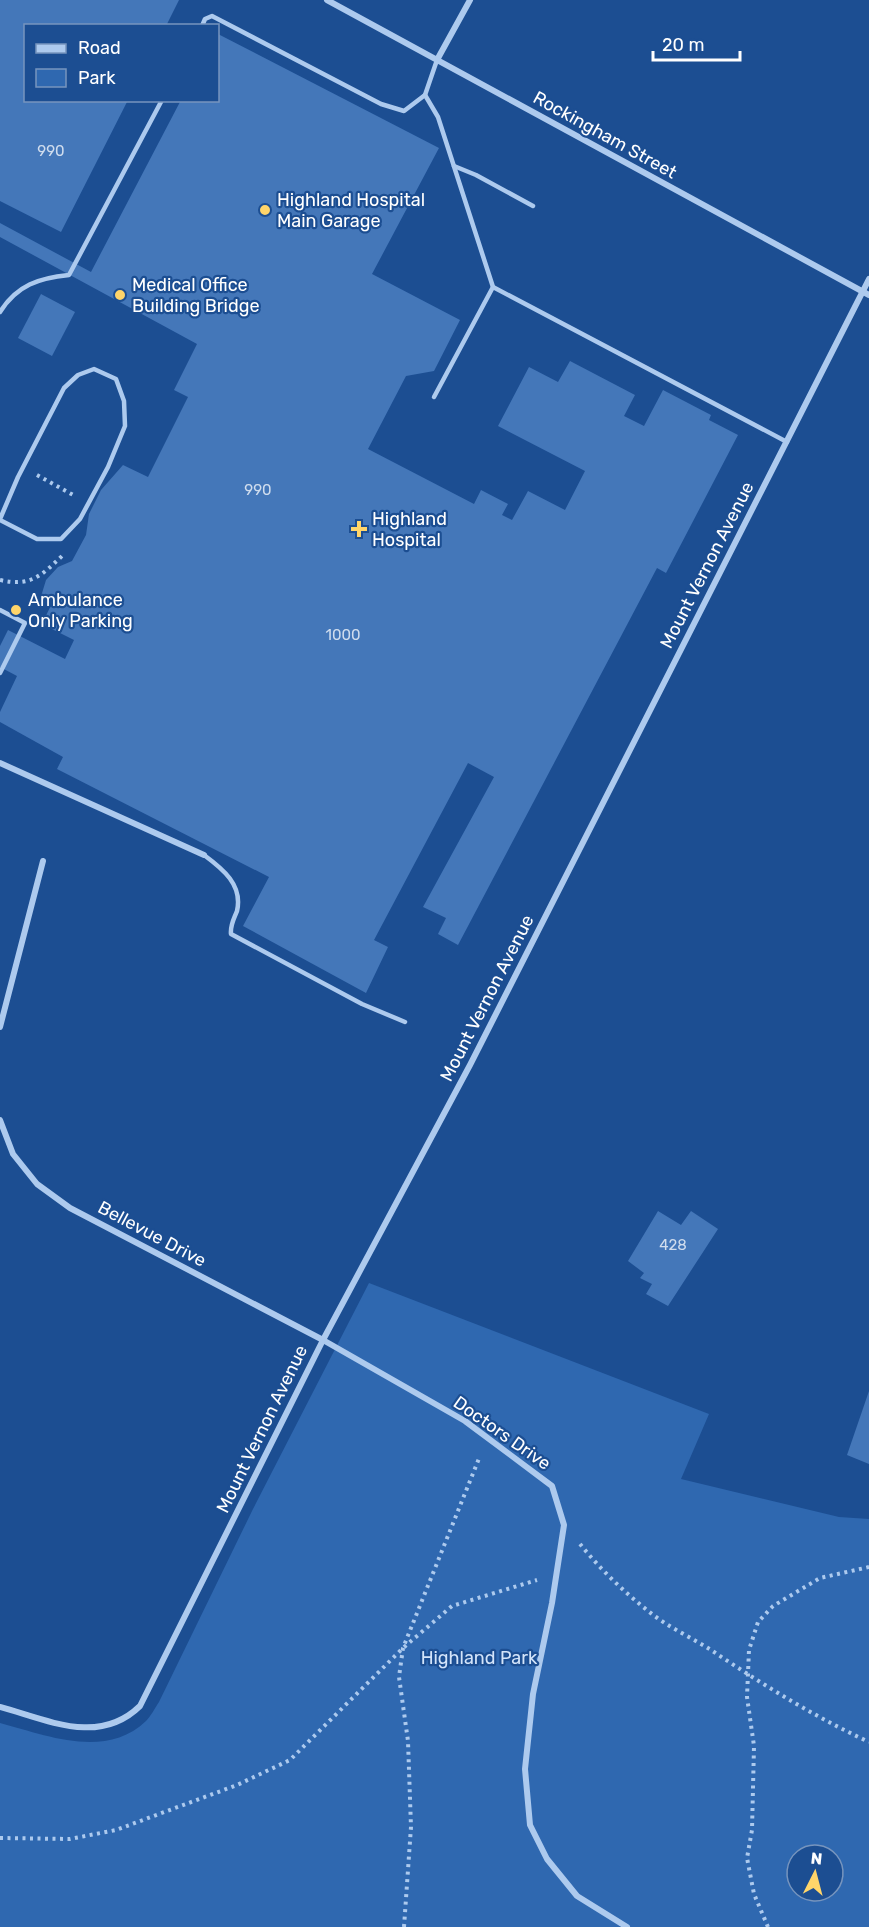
<svg xmlns="http://www.w3.org/2000/svg" width="869" height="1927" viewBox="0 0 869 1927" font-family="Rubik,sans-serif">
<style>
.green{fill:#2f68b0;fill-rule:evenodd}
.building{fill:#4477b9}
.lines{fill:none;stroke-linecap:round;stroke-linejoin:round}
.path{stroke:#adcaee;stroke-width:4;stroke-dasharray:3 4.5;stroke-linecap:butt}
.service{stroke:#adcaee;stroke-width:4.5}
.minor{stroke:#adcaee;stroke-width:6}
.poi-dot{fill:#ffd56a;stroke:#1c4e92;stroke-width:2}
.labels{text-anchor:middle;dominant-baseline:central;stroke-width:4.5;stroke-linejoin:round;paint-order:stroke}
.number-label{font-size:15px;fill:#d0ddee}
.street-label{font-size:18px;fill:#fff;stroke:#1c4e92}
.poi-label{font-size:18px;fill:#fff;stroke:#1c4e92;text-anchor:start}
.park-label{font-size:18px;fill:#d3e4fa;stroke:#1c4e92}
</style>
<rect width="100%" height="100%" fill="#1c4e92"/>
<path class="green" d="M 369,1283 L 709,1414 L 681,1479 L 839,1517 L 869,1519 L 869,1927 L 0,1927 L 0,1723 C 46,1735 105,1760 146,1721 C 151,1716 155,1708 159,1702 L 253,1509 ZM 797,1855 L 833,1855 L 833,1891 L 797,1891 Z"/>
<g class="building">
<path d="M 0,0 L 179,0 L 166,26 L 26,26 L 26,100 L 128,100 L 61,232 L 0,201 Z"/>
<path d="M 218,34 L 439,148 L 372,274 L 460,320 L 434,371 L 406,376 L 368,449 L 474,504 L 481,490 L 508,504 L 502,515 L 512,520 L 528,491 L 565,510 L 585,471 L 498,426 L 529,367 L 558,382 L 570,361 L 635,395 L 624,416 L 644,426 L 663,390 L 711,415 L 709,420 L 738,435 L 666,573 L 657,568 L 458,945 L 438,934 L 446,918 L 423,907 L 494,777 L 468,763 L 374,940 L 388,947 L 366,993 L 243,926 L 269,877 L 57,769 L 63,757 L 0,722 L 0,712 L 17,676 L 0,667 L 0,646 L 8,630 L 65,659 L 74,640 L 42,624 L 53,601 L 39,603 L 46,580 L 58,567 L 72,561 L 86,535 L 89,514 L 101,490 L 123,465 L 148,477 L 188,397 L 174,390 L 197,344 L 0,237 L 0,223 L 91,272 L 181,100 L 218,100 Z"/>
<path d="M 41,294 L 75,312 L 52,356 L 18,338 Z"/>
<path d="M 658,1211 L 681,1225 L 691,1211 L 718,1229 L 668,1306 L 646,1294 L 652,1284 L 640,1278 L 644,1273 L 628,1261 Z"/>
<path d="M 869,1391 L 869,1464 L 847,1455 Z"/>
</g>
<g class="lines">
<g class="path">
<path d="M 37,475 L 75,496"/>
<path d="M 0,580 C 30,587 41,576 62,556"/>
<path d="M 580,1544 C 601,1570 625,1593 652,1614 C 670,1628 692,1638 711,1650 C 762,1684 813,1716 869,1742"/>
<path d="M 0,1838 L 70,1839 L 116,1830 L 237,1785 L 290,1760 L 403,1648 L 452,1606 L 537,1580"/>
<path d="M 404,1927 L 411,1827 L 408,1741 L 399,1677 L 403,1648 L 480,1456"/>
<path d="M 768,1927 L 754,1894 L 747,1858 L 752,1830 L 754,1746 L 747,1697 L 749,1650 L 758,1622 L 773,1606 L 820,1578 L 869,1567"/>
</g>
<g class="service">
<path d="M 202,26 L 205,19 L 212,16 L 381,104 L 404,111 L 425,95 L 437,60"/>
<path d="M 425,95 L 438,117 L 493,287 L 787,442"/>
<path d="M 454,166 L 476,175 L 533,206"/>
<path d="M 0,312 C 17,285 39,278 69,275 L 162,100"/>
<path d="M 434,397 L 493,287"/>
<path d="M 0,519 L 18,477 L 64,388 L 78,375 L 94,369 L 116,379 L 124,401 L 125,426 L 108,467 L 80,519 L 61,539 L 37,539 L 0,520"/>
<path d="M 0,610 L 25,623 L 0,673"/>
<path d="M 204,855 C 223,869 243,885 237,911 C 234,919 230,925 231,934 L 362,1004 L 405,1022"/>
</g>
<g class="minor">
<path d="M 327,0 L 869,295"/>
<path d="M 437,60 L 470,0"/>
<path d="M 0,763 L 204,855"/>
<path d="M 0,1027 L 43,861"/>
<path d="M 0,1120 L 13,1154 L 37,1184 L 70,1208 L 323,1340 L 465,1421 L 552,1486 L 564,1525 L 552,1603 L 533,1694 L 525,1769 L 530,1825 L 547,1859 L 577,1896 L 627,1927"/>
<path d="M 0,1707 C 48,1720 99,1746 140,1706 L 323,1340 L 470,1065 L 869,279"/>
</g>
</g>
<g class="poi-dot">
<circle cx="265" cy="210" r="6"/>
<circle cx="120" cy="295" r="6"/>
<path d="M356 520h6v6h6v6h-6v6h-6v-6h-6v-6h6z"/>
<circle cx="16" cy="610" r="6"/>
</g>
<g class="labels">
<g class="number-label">
<text x="51" y="151">990</text>
<text x="258" y="490">990</text>
<text x="343" y="635">1000</text>
<text x="673" y="1245">428</text>
</g>
<g class="street-label">
<text transform="translate(605 135) rotate(29)">Rockingham Street</text>
<text transform="translate(707 565) rotate(-63)">Mount Vernon Avenue</text>
<text transform="translate(487 998) rotate(-63)">Mount Vernon Avenue</text>
<text transform="translate(152 1234) rotate(28)">Bellevue Drive</text>
<text transform="translate(262 1429) rotate(-64)">Mount Vernon Avenue</text>
<text transform="translate(502 1433) rotate(35)">Doctors Drive</text>
</g>
<g class="poi-label">
<text x="277" y="200">Highland Hospital<tspan x="277" dy="21">Main Garage</tspan></text>
<text x="132" y="285">Medical Office<tspan x="132" dy="21">Building Bridge</tspan></text>
<text x="372" y="519">Highland<tspan x="372" dy="21">Hospital</tspan></text>
<text x="28" y="600">Ambulance<tspan x="28" dy="21">Only Parking</tspan></text>
</g>
<g class="park-label">
<text x="479" y="1658">Highland Park</text>
</g>
</g>
<rect x="24" y="24" width="195" height="78" fill="#1c4e92" stroke="#7795be" stroke-width="1.5"/>
<rect x="36" y="44" width="30" height="9" fill="#adcaee" stroke="#7795be" stroke-width="1.5"/>
<text x="78" y="54" font-size="18" fill="#ffffff">Road</text>
<rect x="36" y="69" width="30" height="18" fill="#2f68b0" stroke="#7795be" stroke-width="1.5"/>
<text x="78" y="84" font-size="18" fill="#ffffff">Park</text>
<g transform="translate(815 1873) rotate(6)"><circle r="28" fill="#1c4e92" stroke="#7795be" stroke-width="1.5"/>
<path d="M0-4.5L10 22L0 15L-10 22Z" fill="#ffd56a"/>
<text y="-9" font-size="16" font-weight="bold" text-anchor="middle" fill="#ffffff">N</text>
</g>
<path d="M653 51v9h87v-9" fill="none" stroke="#ffffff" stroke-width="3"/>
<text x="662" y="51" font-size="18" fill="#ffffff" stroke="#1c4e92" stroke-width="4.5" paint-order="stroke">20 m</text>
</svg>
